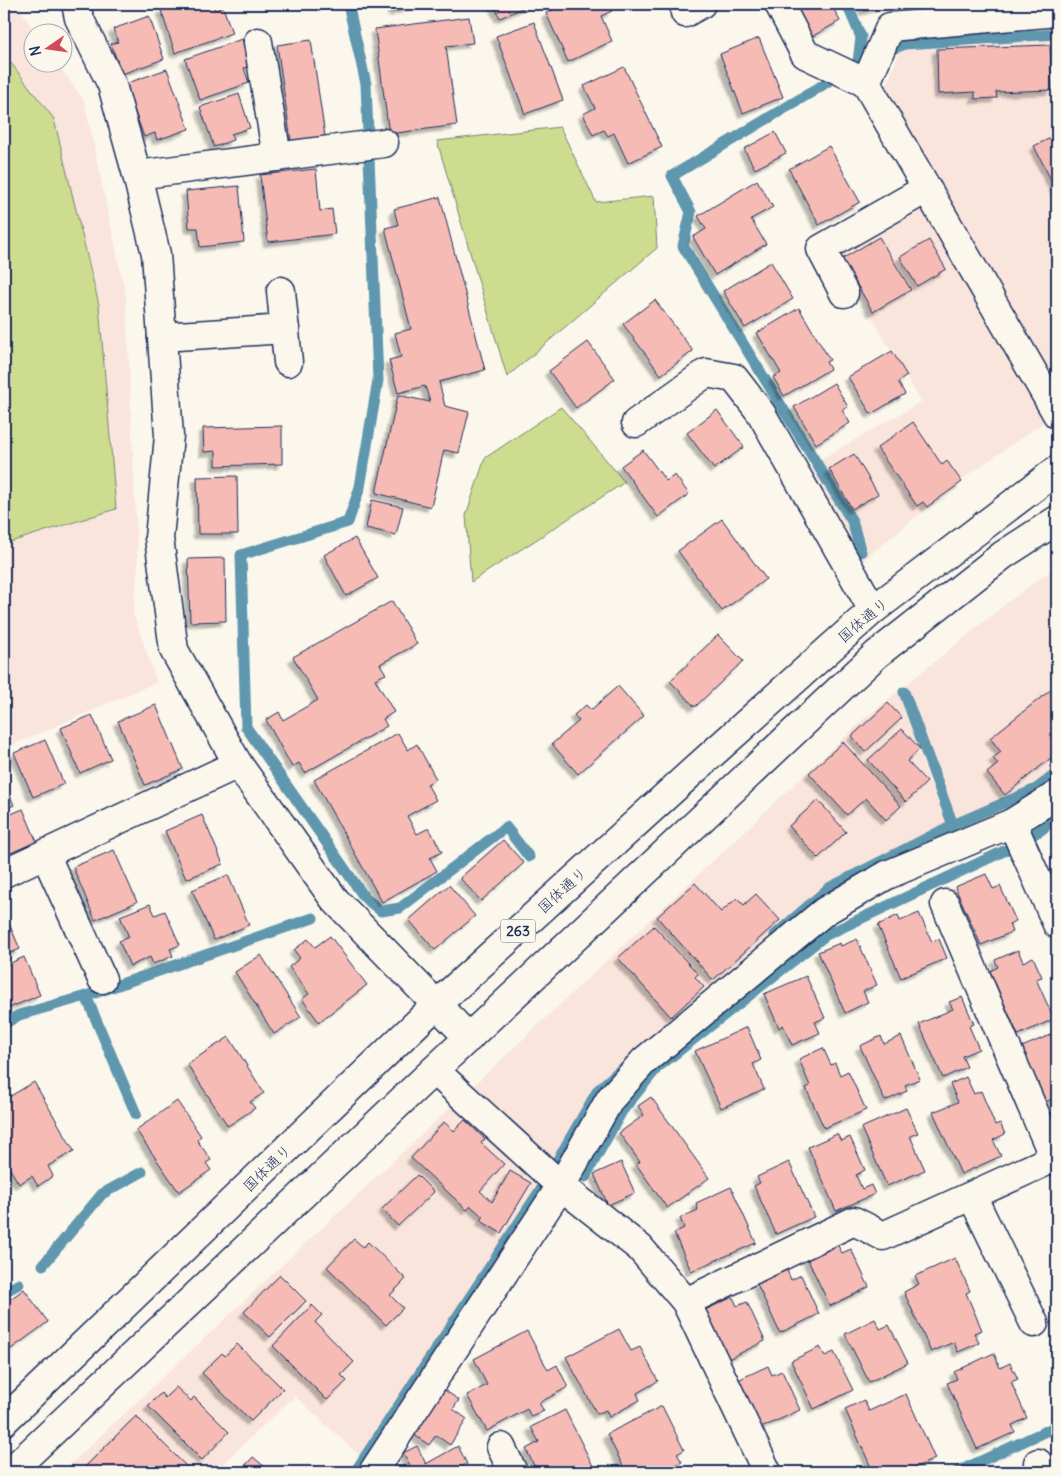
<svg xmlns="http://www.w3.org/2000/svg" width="1061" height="1476" viewBox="0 0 1061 1476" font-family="Delius,'Klee One',sans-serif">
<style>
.built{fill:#fae5dc}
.green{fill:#cddc8f;stroke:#748676}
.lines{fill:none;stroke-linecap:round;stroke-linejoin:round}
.stream{stroke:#5e97af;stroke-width:11}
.building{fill:#f7bbb5;stroke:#1b2f5e;filter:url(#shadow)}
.street-casing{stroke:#1b2f5e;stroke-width:31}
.highway-casing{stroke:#1b2f5e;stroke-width:31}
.street{stroke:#fbf7ec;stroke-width:28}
.highway{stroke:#fbf7ec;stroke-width:28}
.labels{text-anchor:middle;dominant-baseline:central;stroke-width:5;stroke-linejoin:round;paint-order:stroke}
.shield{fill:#fbf7ec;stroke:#5e6b89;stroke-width:1}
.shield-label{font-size:14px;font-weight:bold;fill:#1b2f5e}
.street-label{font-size:15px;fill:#1b2f5e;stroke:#fbf7ec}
</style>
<defs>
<filter id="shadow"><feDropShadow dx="-4.5" dy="4.5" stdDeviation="1" flood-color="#0004"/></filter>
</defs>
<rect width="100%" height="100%" fill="#fbf7ec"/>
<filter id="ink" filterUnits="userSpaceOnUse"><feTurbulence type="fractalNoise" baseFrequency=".02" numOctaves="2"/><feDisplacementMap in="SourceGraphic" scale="10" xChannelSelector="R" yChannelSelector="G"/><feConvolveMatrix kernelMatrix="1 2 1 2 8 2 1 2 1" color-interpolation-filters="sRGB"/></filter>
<g filter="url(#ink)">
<g class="built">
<path d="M 4,4 L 15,4 L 36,32 L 32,32 L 32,62 L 57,63 L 84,100 L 126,296 L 138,569 L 133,613 L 157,682 L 4,749 Z"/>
<path d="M 1057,30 L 1057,414 L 1047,420 L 968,475 L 862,561 L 807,467 L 921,402 L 834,252 L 938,188 L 882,96 L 906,36 Z"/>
<path d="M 1057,566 L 1057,783 L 1040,798 L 835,889 L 608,1075 L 366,1462 L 295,1396 L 214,1472 L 62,1472 L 865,718 L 1008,602 Z"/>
</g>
<g class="green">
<path d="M 4,54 L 54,119 L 99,305 L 116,509 L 4,544 Z"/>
<path d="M 560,127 L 596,202 L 654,196 L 657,248 L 507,377 L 437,141 Z"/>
<path d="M 561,407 L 625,482 L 471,582 L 466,515 L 485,458 Z"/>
</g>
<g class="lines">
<g class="stream">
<path d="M 348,4 L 366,84 L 378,380 L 360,487 L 348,522 L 241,555 L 246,727 L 365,898 L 381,911 L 400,908 L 506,827 L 529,857"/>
<path d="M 847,4 L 861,37 L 858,62"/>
<path d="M 861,552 L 852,521 L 683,246 L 691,212 L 672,176 L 815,90 L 858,62 L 905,44 L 1057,34"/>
<path d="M 904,692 L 953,825"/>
<path d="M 775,935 L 829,888 L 953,825 L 1036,789 L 1057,773"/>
<path d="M 86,996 L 136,1114"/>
<path d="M 4,1024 L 19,1015 L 86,996 L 313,918"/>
<path d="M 585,1177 L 622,1111 L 657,1068 L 826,935 L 1004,851 L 1041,830 L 1057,816"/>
<path d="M 43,1265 L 102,1194 L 142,1172"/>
<path d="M 4,1292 L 19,1284"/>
<path d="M 355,1472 L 541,1189 L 598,1090 L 620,1070"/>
<path d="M 957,1472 L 1057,1426"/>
</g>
</g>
<g class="building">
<path d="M 181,4 L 213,4 L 215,10 L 223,7 L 232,33 L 175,53 L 161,10 Z"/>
<path d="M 391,4 L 418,4 L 393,12 Z"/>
<path d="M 493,4 L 532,4 L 500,18 Z"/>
<path d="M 566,4 L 608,4 L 612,11 L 601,16 L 612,41 L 568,62 L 546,13 Z"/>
<path d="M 794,4 L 831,4 L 840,21 L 811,37 Z"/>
<path d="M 862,4 L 890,4 L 864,11 Z"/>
<path d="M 149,16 L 164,59 L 122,74 L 111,44 L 118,42 L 113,29 Z"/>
<path d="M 469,17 L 473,43 L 446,46 L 457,125 L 389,134 L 375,29 Z"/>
<path d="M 534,22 L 563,100 L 525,114 L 496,36 Z"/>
<path d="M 759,38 L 783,97 L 743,113 L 720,54 Z"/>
<path d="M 242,39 L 251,66 L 244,68 L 249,83 L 200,100 L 185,59 Z"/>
<path d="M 311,40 L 325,136 L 291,141 L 277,45 Z"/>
<path d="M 1050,45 L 1052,90 L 996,92 L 997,98 L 975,99 L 975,92 L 938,94 L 937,49 Z"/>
<path d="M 624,67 L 662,147 L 628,163 L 614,133 L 608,136 L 604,130 L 593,135 L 583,114 L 595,108 L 584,86 Z"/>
<path d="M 167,69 L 189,129 L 157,140 L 155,133 L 144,137 L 125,84 Z"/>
<path d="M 239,94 L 250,128 L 231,134 L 233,140 L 214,147 L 200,107 Z"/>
<path d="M 775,132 L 786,153 L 755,169 L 744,149 Z"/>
<path d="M 1057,135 L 1057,192 L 1034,146 Z"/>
<path d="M 829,146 L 860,202 L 819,225 L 789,169 Z"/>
<path d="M 316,169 L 320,211 L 332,209 L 335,234 L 268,242 L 260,175 Z"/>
<path d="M 757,180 L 773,207 L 751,219 L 766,244 L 715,275 L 693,237 L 706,229 L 698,216 Z"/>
<path d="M 239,186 L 244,242 L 200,247 L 198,228 L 189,228 L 186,191 Z"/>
<path d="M 440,197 L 485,370 L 439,382 L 445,406 L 469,412 L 459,453 L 444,450 L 431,507 L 376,493 L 398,395 L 430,402 L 425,386 L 398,393 L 389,360 L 401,357 L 395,333 L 411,329 L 385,228 L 398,225 L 394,209 Z"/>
<path d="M 879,237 L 911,290 L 873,312 L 842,259 Z"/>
<path d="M 929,240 L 946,269 L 917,286 L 900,257 Z"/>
<path d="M 771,262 L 793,299 L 745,328 L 723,291 Z"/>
<path d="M 655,300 L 693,351 L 661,375 L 623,324 Z"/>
<path d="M 799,308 L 830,360 L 826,362 L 830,369 L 784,396 L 773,377 L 781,373 L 757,333 Z"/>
<path d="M 588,342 L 615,379 L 576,408 L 549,371 Z"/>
<path d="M 892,351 L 907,376 L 898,382 L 905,394 L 871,414 L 848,377 Z"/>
<path d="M 834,383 L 848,407 L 842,410 L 850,423 L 816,444 L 794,407 Z"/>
<path d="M 717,410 L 744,447 L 714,469 L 687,433 Z"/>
<path d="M 913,422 L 942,465 L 947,461 L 962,482 L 927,507 L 923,502 L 917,506 L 877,448 Z"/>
<path d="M 282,426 L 282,464 L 216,466 L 216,451 L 204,452 L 203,428 Z"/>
<path d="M 643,450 L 666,481 L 675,475 L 689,494 L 658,517 L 621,466 Z"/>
<path d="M 854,454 L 878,494 L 852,509 L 829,469 Z"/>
<path d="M 237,476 L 238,534 L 198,534 L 197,477 Z"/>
<path d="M 372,500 L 403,507 L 396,535 L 366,528 Z"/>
<path d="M 722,519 L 766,579 L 722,611 L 678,551 Z"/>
<path d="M 355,538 L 378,578 L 346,596 L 324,555 Z"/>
<path d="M 225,558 L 226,621 L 190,622 L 188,559 Z"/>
<path d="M 392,601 L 417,644 L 380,664 L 386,674 L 375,679 L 394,712 L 383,719 L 387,726 L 305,773 L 299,763 L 292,767 L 266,720 L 279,712 L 283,720 L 318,700 L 293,657 Z"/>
<path d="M 718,635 L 743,661 L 695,707 L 670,681 Z"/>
<path d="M 618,686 L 644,716 L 578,774 L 552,744 L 579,721 L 574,715 L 586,705 L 591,710 Z"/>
<path d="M 1053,688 L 1057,693 L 1057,753 L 1005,795 L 987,773 L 998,764 L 993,758 L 1001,752 L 990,738 Z"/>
<path d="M 888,703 L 902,718 L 865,752 L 852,736 Z"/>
<path d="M 156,705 L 183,769 L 145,785 L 118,721 Z"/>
<path d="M 92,715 L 111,759 L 80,773 L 61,728 Z"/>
<path d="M 902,729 L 920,749 L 907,761 L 927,782 L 906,802 L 868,760 Z"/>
<path d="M 398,733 L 408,750 L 417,744 L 436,779 L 427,784 L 436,800 L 407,816 L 417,834 L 429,828 L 442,852 L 430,858 L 437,871 L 382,902 L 314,780 Z"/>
<path d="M 45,740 L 64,784 L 33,797 L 14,753 Z"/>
<path d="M 843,742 L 901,806 L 886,820 L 866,798 L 847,815 L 809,773 Z"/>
<path d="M 4,782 L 14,805 L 4,810 Z"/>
<path d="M 818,800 L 846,832 L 818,858 L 789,826 Z"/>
<path d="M 23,809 L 37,842 L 4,856 L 4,817 Z"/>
<path d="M 202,815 L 223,864 L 186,879 L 165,831 Z"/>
<path d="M 503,840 L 524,863 L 481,901 L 460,878 Z"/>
<path d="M 114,850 L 137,902 L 95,920 L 73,867 Z"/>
<path d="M 986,874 L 993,889 L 1000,886 L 1016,921 L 1009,924 L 1012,932 L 981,945 L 955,887 Z"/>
<path d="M 228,875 L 249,925 L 214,940 L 192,890 Z"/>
<path d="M 695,883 L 721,912 L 737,898 L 744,905 L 756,894 L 780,920 L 713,980 L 657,917 Z"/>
<path d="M 449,885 L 475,916 L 435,950 L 409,920 Z"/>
<path d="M 150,904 L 155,915 L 165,911 L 180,945 L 170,949 L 173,956 L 153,964 L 150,957 L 130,966 L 119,941 L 129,937 L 120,916 Z"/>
<path d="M 4,912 L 20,949 L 4,956 Z"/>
<path d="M 919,913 L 932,942 L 939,939 L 947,958 L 901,978 L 878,925 L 898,915 L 900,921 Z"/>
<path d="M 654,926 L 698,974 L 695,977 L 704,987 L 671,1017 L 618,958 Z"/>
<path d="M 330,936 L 367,985 L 319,1022 L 302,999 L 309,994 L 289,967 L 300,958 L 294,950 L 308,939 L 315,947 Z"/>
<path d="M 857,939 L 877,985 L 863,991 L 868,1002 L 845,1013 L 818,952 L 840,943 L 841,946 Z"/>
<path d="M 1018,950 L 1023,962 L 1033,957 L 1042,977 L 1036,979 L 1054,1019 L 1018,1035 L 990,971 L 998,967 L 995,960 Z"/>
<path d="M 261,955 L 301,1017 L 274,1034 L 235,972 Z"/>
<path d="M 24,957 L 40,995 L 4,1010 L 4,966 Z"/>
<path d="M 806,976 L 825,1018 L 815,1022 L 820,1033 L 792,1045 L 783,1025 L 779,1028 L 764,994 Z"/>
<path d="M 962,997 L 974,1024 L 969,1026 L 979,1049 L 962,1056 L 967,1067 L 943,1078 L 919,1024 L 953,1009 L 949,1002 Z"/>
<path d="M 747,1027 L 761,1060 L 753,1064 L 764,1089 L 721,1108 L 695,1051 Z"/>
<path d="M 1057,1032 L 1057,1111 L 1052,1099 L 1046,1102 L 1022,1047 Z"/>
<path d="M 881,1036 L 884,1044 L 901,1036 L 920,1079 L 905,1085 L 907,1091 L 885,1101 L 860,1046 Z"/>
<path d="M 229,1037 L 264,1093 L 250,1102 L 255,1108 L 228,1126 L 187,1064 Z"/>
<path d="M 823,1048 L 831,1065 L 835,1063 L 840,1075 L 848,1071 L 866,1110 L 824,1128 L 806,1088 L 810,1086 L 799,1059 Z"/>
<path d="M 966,1077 L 974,1094 L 981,1091 L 995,1125 L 1000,1123 L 1005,1134 L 993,1140 L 1001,1156 L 961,1174 L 933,1112 L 958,1102 L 950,1084 Z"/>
<path d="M 34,1082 L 74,1151 L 48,1166 L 53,1176 L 38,1186 L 32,1176 L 19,1184 L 4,1159 L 4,1100 Z"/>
<path d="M 651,1097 L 709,1178 L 667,1208 L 636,1164 L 640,1162 L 619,1133 L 644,1115 L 638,1106 Z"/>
<path d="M 177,1101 L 201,1136 L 197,1140 L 211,1160 L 206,1163 L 211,1170 L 179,1192 L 136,1130 Z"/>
<path d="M 906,1108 L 918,1133 L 910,1136 L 925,1170 L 887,1186 L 861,1128 Z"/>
<path d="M 465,1120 L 485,1139 L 481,1143 L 504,1164 L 480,1191 L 492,1202 L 510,1171 L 531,1183 L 501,1233 L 481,1221 L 483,1217 L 471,1206 L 467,1210 L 411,1158 L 444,1122 L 454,1131 Z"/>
<path d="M 837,1134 L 841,1141 L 850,1137 L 865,1170 L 856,1175 L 862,1189 L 871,1185 L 875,1194 L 836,1211 L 808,1147 Z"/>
<path d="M 621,1162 L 635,1193 L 608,1205 L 594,1174 Z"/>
<path d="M 789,1162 L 814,1217 L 776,1234 L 754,1186 L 760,1183 L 757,1177 Z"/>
<path d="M 417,1175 L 434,1192 L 398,1226 L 382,1209 Z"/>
<path d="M 731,1187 L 756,1243 L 691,1271 L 674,1233 L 684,1228 L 680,1218 L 698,1210 L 696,1203 Z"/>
<path d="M 354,1239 L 363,1247 L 368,1242 L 406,1279 L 390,1295 L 403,1308 L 386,1325 L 327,1267 Z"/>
<path d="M 837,1244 L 842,1253 L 851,1249 L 869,1287 L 830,1306 L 807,1258 Z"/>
<path d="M 955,1258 L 970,1291 L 966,1293 L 982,1330 L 974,1333 L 979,1343 L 958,1352 L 954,1342 L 931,1352 L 904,1292 L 919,1284 L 915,1276 Z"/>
<path d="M 787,1270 L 791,1280 L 801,1275 L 819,1314 L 780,1333 L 757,1284 Z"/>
<path d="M 280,1275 L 306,1301 L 270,1337 L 244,1312 Z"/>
<path d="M 24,1289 L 48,1322 L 4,1354 L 4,1304 Z"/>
<path d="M 733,1297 L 737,1306 L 747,1302 L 765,1341 L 726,1360 L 703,1311 Z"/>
<path d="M 312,1305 L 322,1315 L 315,1322 L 354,1362 L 341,1375 L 347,1381 L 327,1400 L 273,1346 Z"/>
<path d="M 875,1319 L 880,1329 L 889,1325 L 908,1363 L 869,1382 L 845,1334 Z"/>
<path d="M 619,1329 L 631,1351 L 640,1347 L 658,1381 L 637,1393 L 640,1400 L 609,1417 L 606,1410 L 597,1414 L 566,1357 Z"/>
<path d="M 527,1331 L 548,1370 L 557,1365 L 568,1387 L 539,1403 L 544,1411 L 531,1417 L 527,1409 L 487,1431 L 467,1395 L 487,1385 L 474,1359 Z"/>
<path d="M 237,1344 L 283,1389 L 251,1421 L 202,1373 L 222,1353 L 225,1356 Z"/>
<path d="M 820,1347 L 825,1356 L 834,1352 L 853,1390 L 814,1409 L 791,1361 Z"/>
<path d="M 994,1353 L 1000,1368 L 1010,1363 L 1018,1379 L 1011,1382 L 1027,1418 L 1012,1425 L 1015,1432 L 977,1449 L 947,1383 L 957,1379 L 954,1372 Z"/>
<path d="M 768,1366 L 772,1375 L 782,1371 L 800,1410 L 761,1428 L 738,1380 Z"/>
<path d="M 176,1387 L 191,1401 L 194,1397 L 229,1432 L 202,1460 L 148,1406 L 161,1393 L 165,1398 Z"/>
<path d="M 443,1389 L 459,1400 L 453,1409 L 467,1419 L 450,1445 L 436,1435 L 429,1445 L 413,1434 Z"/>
<path d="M 906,1394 L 935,1459 L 904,1472 L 873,1472 L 845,1409 L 864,1400 L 869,1411 Z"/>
<path d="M 662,1406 L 684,1450 L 677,1454 L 682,1462 L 661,1472 L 626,1472 L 607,1434 Z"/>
<path d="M 565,1410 L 596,1472 L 537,1472 L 526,1449 L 539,1442 L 531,1427 Z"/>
<path d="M 136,1416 L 192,1472 L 80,1472 Z"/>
<path d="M 417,1446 L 426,1464 L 458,1446 L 467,1464 L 459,1468 L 461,1472 L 414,1472 L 403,1453 Z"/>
<path d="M 253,1457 L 271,1472 L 240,1472 Z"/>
</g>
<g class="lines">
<defs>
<g id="street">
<path d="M 76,4 L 79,18 L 112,85 L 137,175 L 156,254 L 169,436 L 159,538 L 174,650 L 238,764 L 334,899 L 469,1038"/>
<path d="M 779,4 L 805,54 L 866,83 L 1057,414"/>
<path d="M 685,13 L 701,4"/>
<path d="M 258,42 L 277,157"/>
<path d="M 866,83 L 890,27 L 1057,12"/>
<path d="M 137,175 L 384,143"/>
<path d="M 281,291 L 288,362"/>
<path d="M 844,293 L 821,249 L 926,189"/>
<path d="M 162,337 L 285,329"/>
<path d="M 636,423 L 706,373 L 734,378 L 761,413 L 873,610"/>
<path d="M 1012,823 L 1057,924"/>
<path d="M 45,854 L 102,979"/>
<path d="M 4,873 L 238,764"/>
<path d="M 434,1070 L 561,1186 L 640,1248 L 686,1302 L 767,1472"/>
<path d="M 972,1196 L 1034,1323"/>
<path d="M 686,1302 L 854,1221 L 883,1236 L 1054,1158 L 945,904"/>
<path d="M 501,1447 L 513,1472"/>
<path d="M 1038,1463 L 1043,1472"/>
<path d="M 373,1472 L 561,1186 L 610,1099 L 644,1061 L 825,911 L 887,875 L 1012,823 L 1057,795"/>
</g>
<g id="highway">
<path d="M 4,1421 L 436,1005 L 712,754 L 873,610 L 1057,470"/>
<path d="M 10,1472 L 434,1070 L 877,654 L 1003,555 L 1057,520"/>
</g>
</defs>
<use href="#street" class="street-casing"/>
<use href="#highway" class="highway-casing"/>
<use href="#street" class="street"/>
<use href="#highway" class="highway"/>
</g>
</g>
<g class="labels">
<rect class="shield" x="500.5" y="919.5" width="35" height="23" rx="4"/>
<g class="shield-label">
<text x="518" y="931">263</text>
</g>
<g class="street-label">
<text transform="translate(863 620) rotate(-40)">国体通り</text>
<text transform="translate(562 890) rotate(-42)">国体通り</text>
<text transform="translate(267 1168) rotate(-44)">国体通り</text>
</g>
</g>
<rect width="1061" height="1476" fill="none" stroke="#fbf7ec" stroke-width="20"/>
<rect x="10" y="10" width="1041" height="1456" fill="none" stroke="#1b2f5e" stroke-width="2" filter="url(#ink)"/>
<g transform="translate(48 48) rotate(257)"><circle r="24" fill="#fbf7ec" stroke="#a1a7b3"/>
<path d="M0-4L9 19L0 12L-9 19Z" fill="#d1495b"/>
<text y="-8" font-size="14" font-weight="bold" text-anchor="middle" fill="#1b2f5e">N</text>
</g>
</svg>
